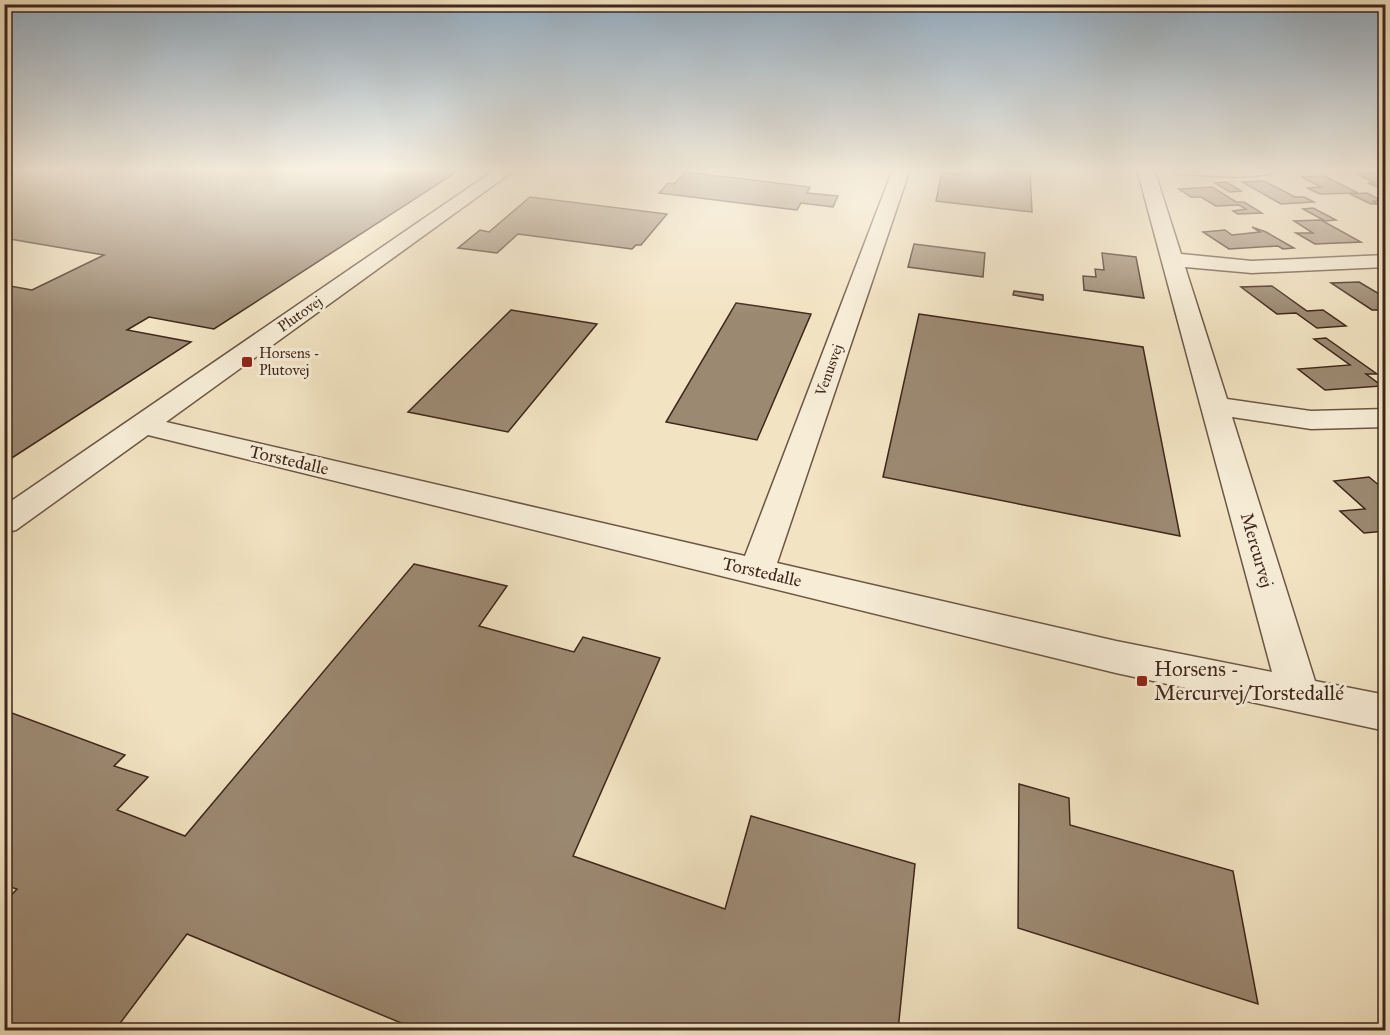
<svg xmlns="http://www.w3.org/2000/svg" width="1390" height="1035" viewBox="0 0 1390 1035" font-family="'IM FELL Great Primer',serif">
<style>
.building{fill:#9c8972;stroke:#3f271c;stroke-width:1.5}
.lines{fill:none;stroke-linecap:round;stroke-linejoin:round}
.street-casing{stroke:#6c5646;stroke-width:3}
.street{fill:#f7edd7;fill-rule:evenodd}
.poi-dot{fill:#8f2418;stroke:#f7edd7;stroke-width:2}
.labels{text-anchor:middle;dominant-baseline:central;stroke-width:6;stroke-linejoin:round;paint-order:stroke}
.far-street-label{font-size:15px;fill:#3f271c;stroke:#f7edd7}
.far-poi-label{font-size:15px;fill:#3f271c;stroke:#f7edd7;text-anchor:start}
.street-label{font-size:18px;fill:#3f271c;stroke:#f7edd7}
.near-poi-label{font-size:21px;fill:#3f271c;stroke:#f7edd7;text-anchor:start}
</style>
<rect width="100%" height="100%" fill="#f2e3c2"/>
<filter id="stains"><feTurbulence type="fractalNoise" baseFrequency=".00333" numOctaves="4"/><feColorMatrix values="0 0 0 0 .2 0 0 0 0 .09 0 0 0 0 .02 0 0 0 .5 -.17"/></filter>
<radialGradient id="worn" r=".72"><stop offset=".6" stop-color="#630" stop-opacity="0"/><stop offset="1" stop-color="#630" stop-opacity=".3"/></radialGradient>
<g class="building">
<path d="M 4,169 L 461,169 L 214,329 L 149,317 L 127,330 L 191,342 L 4,463 L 4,285 L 32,290 L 104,255 L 4,238 Z"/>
<path d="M 960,169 L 1030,169 L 1032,212 L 936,201 L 942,172 L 959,174 Z"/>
<path d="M 686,172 L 810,187 L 807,193 L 838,196 L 833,207 L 801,203 L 797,210 L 659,193 L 668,183 L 674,184 Z"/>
<path d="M 1380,173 L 1386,176 L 1386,191 L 1368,183 L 1375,183 L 1357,174 Z"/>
<path d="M 1324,176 L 1358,193 L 1320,194 L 1307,188 L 1321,187 L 1302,177 Z"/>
<path d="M 1264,181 L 1295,197 L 1304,197 L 1314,202 L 1281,204 L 1242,182 Z"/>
<path d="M 1226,182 L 1241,191 L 1230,192 L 1215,183 Z"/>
<path d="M 1212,187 L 1236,202 L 1244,202 L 1262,213 L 1238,214 L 1233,211 L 1246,209 L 1239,205 L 1216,206 L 1201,197 L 1191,197 L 1179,189 Z"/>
<path d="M 1367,193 L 1382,201 L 1372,201 L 1378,204 L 1371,204 L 1350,194 Z"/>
<path d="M 530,197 L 667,214 L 641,245 L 636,245 L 632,249 L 518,234 L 497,253 L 458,248 L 480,230 L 489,232 Z"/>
<path d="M 1313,208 L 1336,220 L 1325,221 L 1303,209 Z"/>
<path d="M 1321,220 L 1361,242 L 1315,244 L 1296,233 L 1313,233 L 1294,221 Z"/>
<path d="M 1252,227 L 1266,232 L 1294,248 L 1283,249 L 1278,246 L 1229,249 L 1203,232 L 1225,230 L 1232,235 L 1260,232 Z"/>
<path d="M 914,244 L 985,253 L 983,277 L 908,267 Z"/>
<path d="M 1102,253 L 1136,257 L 1144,298 L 1084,290 L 1083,276 L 1096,277 L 1095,269 L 1104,270 Z"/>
<path d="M 1359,282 L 1386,298 L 1386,310 L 1372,310 L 1331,283 Z"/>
<path d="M 1272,286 L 1307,311 L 1323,310 L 1346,326 L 1317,328 L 1296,313 L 1277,314 L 1241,287 Z"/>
<path d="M 1014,291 L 1043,295 L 1043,300 L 1013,295 Z"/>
<path d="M 736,303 L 811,314 L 757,440 L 666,422 Z"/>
<path d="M 511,310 L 597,324 L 508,432 L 408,412 Z"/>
<path d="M 919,314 L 1143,347 L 1180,536 L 883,477 Z"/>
<path d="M 1326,338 L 1377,374 L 1366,374 L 1382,386 L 1325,390 L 1298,369 L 1350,365 L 1314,339 Z"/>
<path d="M 1369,477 L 1386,491 L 1386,531 L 1364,533 L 1340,511 L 1365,509 L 1334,481 Z"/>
<path d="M 414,564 L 507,586 L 479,626 L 574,652 L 583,637 L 660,658 L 573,856 L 725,909 L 751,816 L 915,864 L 898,1030 L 418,1030 L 187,934 L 115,1030 L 4,1030 L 4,903 L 17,889 L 4,885 L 4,710 L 125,755 L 114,766 L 148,777 L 117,810 L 185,836 Z"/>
<path d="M 1019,784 L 1069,798 L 1070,825 L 1233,871 L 1258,1004 L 1018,928 Z"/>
</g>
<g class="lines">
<defs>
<g id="street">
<path d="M 496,169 L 516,169 L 166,422 L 745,556 L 893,169 L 910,169 L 777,563 L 1116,641 L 1272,672 L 1137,169 L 1154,169 L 1181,254 L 1252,261 L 1386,255 L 1386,267 L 1252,273 L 1185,267 L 1227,399 L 1311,411 L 1386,409 L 1386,427 L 1311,429 L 1232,417 L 1315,681 L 1386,695 L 1386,731 L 1116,673 L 148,435 L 16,530 L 4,533 L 4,506 Z"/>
<path d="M 1173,169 L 1274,169 L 1271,173 C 1243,180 1211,175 1182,174 L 1176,173 Z"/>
</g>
</defs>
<use href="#street" class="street-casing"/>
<use href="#street" class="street"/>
</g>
<linearGradient id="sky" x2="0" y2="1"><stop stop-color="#93adc2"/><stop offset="0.54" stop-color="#f9f2e4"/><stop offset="1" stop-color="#f9f2e4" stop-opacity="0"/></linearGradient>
<rect width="1390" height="314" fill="url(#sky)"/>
<g class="poi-dot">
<rect x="241" y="356" width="12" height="12" rx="3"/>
<rect x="1136" y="675" width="12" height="12" rx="3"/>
</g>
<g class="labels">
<g class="far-street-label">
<text transform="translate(300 314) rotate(-35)">Plutovej</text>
<text transform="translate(829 370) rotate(-70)">Venusvej</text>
</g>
<g class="far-poi-label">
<text x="259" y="353">Horsens -<tspan x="259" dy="17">Plutovej</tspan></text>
</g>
<g class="street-label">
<text transform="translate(289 460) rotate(13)">Torstedalle</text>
<text transform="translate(1257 550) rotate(74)">Mercurvej</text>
<text transform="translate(762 572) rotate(13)">Torstedalle</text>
</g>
<g class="near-poi-label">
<text x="1154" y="669">Horsens -<tspan x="1154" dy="24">Mercurvej/Torstedallé</tspan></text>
</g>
</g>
<rect width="1390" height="1035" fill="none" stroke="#f2e3c2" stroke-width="24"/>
<rect x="6" y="6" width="1378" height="1023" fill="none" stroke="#3f271c" stroke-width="3"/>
<rect x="12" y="12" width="1366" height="1011" fill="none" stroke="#3f271c" stroke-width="1.5"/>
<rect width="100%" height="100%" filter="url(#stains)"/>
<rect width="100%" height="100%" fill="url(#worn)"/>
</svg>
